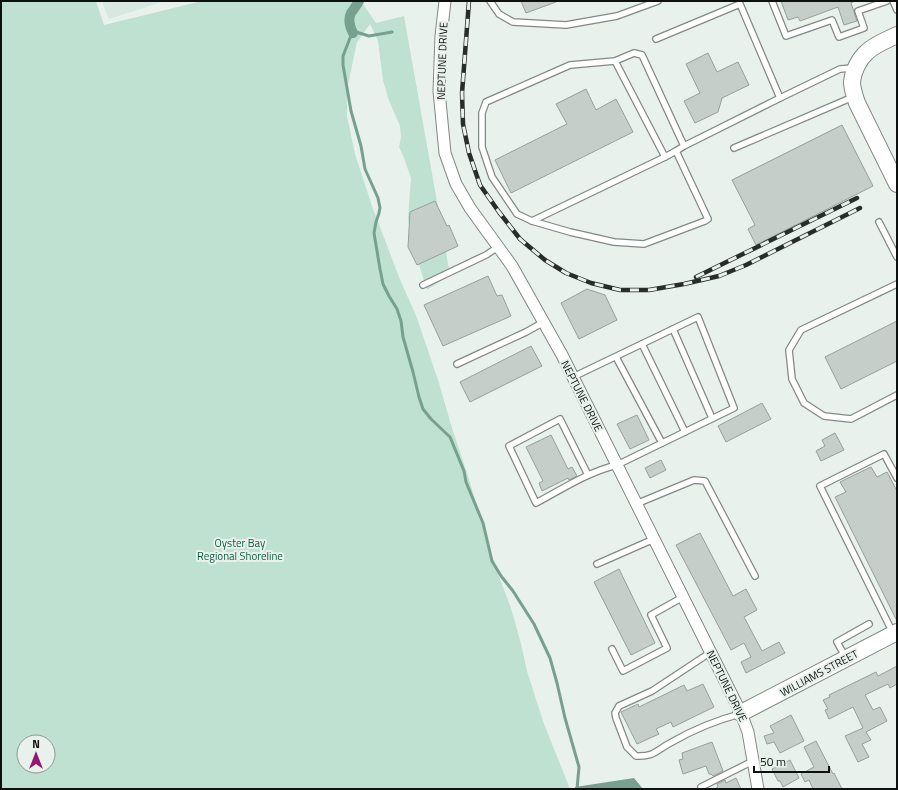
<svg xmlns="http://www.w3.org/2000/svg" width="898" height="790" viewBox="0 0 898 790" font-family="'Titillium Web',sans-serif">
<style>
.built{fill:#d7e8e0}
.green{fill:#bfe1d1;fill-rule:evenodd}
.water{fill:#77a18e}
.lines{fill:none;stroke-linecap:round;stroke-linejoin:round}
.stream{stroke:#77a18e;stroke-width:3}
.canal{stroke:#77a18e;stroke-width:10}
.building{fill:#c6ceca;stroke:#979f9b}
.lane-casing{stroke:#818985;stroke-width:8}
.street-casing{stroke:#818985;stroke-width:13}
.secondary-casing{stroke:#818985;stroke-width:18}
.lane{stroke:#fff;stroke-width:5.5}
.street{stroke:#fff;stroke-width:11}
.secondary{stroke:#fff;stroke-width:16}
.rail-casing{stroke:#282c2a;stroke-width:4.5}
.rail{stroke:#e8f1ec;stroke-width:3;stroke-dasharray:9;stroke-linecap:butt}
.labels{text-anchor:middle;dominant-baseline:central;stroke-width:4;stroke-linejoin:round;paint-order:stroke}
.street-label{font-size:11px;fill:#0d100f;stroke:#e8f1ec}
.park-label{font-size:11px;fill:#0e5d43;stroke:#e8f1ec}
</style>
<rect width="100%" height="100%" fill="#e8f1ec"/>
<path class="built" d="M 102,1 L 165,1 L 109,19 Z"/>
<path class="green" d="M 1,1 L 96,1 L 104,25 L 202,1 L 361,1 L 376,23 L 404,16 L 450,275 L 427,290 L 412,243 L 408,218 L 411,178 L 404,158 L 399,147 L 401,137 L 400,126 L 388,98 L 383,80 L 378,41 L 370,24 L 357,42 L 347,89 L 347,116 L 355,154 L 372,206 L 399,277 L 417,318 L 439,383 L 452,428 L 466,470 L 496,569 L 511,608 L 521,644 L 527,671 L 544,724 L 570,789 L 1,789 ZM 24,742 L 48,742 L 48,766 L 24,766 Z"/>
<path class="water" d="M 634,778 L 643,789 L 575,789 L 575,787 Z"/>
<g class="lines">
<path class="stream" d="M 392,32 L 369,36 L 356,32 L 353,33 L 350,38 L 343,56 L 343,65 L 351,111 L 361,146 L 365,169 L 378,198 L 380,208 L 379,213 L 376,222 L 374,233 L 380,269 L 383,284 L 389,296 L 397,309 L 401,321 L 403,337 L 413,372 L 419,397 L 423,409 L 431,419 L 450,437 L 464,471 L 466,482 L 483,523 L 492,561 L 501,576 L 513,591 L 534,624 L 550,658 L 557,683 L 565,718 L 579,767 L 577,789"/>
<path class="canal" d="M 353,33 C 350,27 348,19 351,13 C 353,10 357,5 359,1"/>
</g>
<g class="building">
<path d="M 521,1 L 555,1 L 556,2 L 526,13 Z"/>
<path d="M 781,1 L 852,1 L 853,2 L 851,3 L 857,21 L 844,25 L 838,7 L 800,21 L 798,17 L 788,20 Z"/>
<path d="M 708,53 L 717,72 L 738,62 L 749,85 L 722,98 L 718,112 L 695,123 L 684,101 L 700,93 L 686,64 Z"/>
<path d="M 586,89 L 596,110 L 616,99 L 633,132 L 511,193 L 495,160 L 567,124 L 556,104 Z"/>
<path d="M 842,125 L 873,186 L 756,245 L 748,229 L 755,225 L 732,180 Z"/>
<path d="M 435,201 L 447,226 L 449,225 L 458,246 L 417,265 L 408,247 L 410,212 Z"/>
<path d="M 488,276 L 497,296 L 502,295 L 511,316 L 443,346 L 424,305 Z"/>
<path d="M 587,289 L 605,295 L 617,320 L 579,339 L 561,303 Z"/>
<path d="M 897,321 L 897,361 L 841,389 L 825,357 Z"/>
<path d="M 531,346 L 542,366 L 470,402 L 460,382 Z"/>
<path d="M 762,403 L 771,419 L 726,442 L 718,426 Z"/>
<path d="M 637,415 L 649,440 L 630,449 L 617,424 Z"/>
<path d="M 835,433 L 844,450 L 821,461 L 816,451 L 825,446 L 822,440 Z"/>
<path d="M 551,435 L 568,469 L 572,467 L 577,476 L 569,480 L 568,478 L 542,491 L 539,483 L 543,481 L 526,447 Z"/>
<path d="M 661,460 L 666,470 L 650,478 L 645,468 Z"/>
<path d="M 871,467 L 877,477 L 887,472 L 897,491 L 897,621 L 835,497 L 846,492 L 840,482 Z"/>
<path d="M 700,533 L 733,596 L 746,589 L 757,610 L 744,617 L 762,651 L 779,642 L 785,653 L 746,673 L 741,662 L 751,657 L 744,643 L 731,650 L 676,545 Z"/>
<path d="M 619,569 L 655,643 L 631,655 L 594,582 Z"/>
<path d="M 897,666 L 897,684 L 890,688 L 888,684 L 865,695 L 873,710 L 880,707 L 887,721 L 866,732 L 871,740 L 862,744 L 869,757 L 858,762 L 845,736 L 863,728 L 853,707 L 829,719 L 825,710 L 828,709 L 823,700 L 830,697 L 829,695 L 876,672 L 878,676 Z"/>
<path d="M 703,684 L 714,707 L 673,727 L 671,722 L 656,729 L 659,734 L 637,744 L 621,712 L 638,704 L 639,707 L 684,685 L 687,691 Z"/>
<path d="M 791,715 L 804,741 L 780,753 L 774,742 L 767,744 L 764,736 L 774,733 L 770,726 Z"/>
<path d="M 816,741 L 833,774 L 834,773 L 842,789 L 813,789 L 809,780 L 805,782 L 801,774 L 814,767 L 804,747 Z"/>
<path d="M 712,742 L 723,771 L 713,776 L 711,774 L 709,774 L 706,766 L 683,774 L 679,760 L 683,759 L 682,753 Z"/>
<path d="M 790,760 L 799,778 L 783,787 L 780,781 L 778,781 L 772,769 Z"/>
<path d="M 736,778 L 741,789 L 715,789 L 718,787 L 717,784 L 725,780 L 726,783 Z"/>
</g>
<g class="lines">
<defs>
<g id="lane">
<path d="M 490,1 L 499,14 L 513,22 L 566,25 L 617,16 L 658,1"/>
<path d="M 772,1 L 786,36 L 832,20 L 839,37 L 864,28 L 858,11 L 887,1"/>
<path d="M 893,1 L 897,10"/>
<path d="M 656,39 L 740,4 L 780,98 L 840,69 L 854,68"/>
<path d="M 615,61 L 665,157 L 676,151"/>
<path d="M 684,146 L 642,55 L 634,53 L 615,61 L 570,65 L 486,102 L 482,113 L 482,147 L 492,177 L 517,214 L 532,221 L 570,232 L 614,242 L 644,244 L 705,221 L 708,219 L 676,151 L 684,146 L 780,98"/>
<path d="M 734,148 L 853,97"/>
<path d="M 532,221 L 665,157"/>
<path d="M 879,222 L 897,257"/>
<path d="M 897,284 L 801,330 L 789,350 L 792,379 L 804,403 L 824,416 L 851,419 L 897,395"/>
<path d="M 423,285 L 486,255 L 498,247"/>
<path d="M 673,329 L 712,418"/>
<path d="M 642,344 L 685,432"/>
<path d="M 616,357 L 662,443"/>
<path d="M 457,364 L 526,332 L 544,322"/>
<path d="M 573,377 L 698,317 L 734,408 L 617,465 C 588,472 562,489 536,503 L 509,446 L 560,419 L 588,475"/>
<path d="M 636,504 L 694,480 L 705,481 L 755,576"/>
<path d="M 597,564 L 654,539"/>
<path d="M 893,633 L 820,486 L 884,454 L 897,478"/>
<path d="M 612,649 L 623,671 L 667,648 L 651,615 L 683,597"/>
<path d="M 711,652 L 652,691 L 619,706 L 615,713 L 616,718 L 627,747 L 636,756 C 655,757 656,750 672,742 C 693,730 717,720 740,714"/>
<path d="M 846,658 L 837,642 L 869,624"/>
<path d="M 701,787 L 753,761"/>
</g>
<path id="street" d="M 445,1 L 441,36 L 439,91 L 445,153 L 456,184 L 470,208 L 512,266 L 562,355 L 741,713 L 748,732 L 758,789"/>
<g id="secondary">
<path d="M 897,35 C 887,40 875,44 867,52 C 859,59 853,71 852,82 C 852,89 855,97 857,103 L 897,184"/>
<path d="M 741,713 L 897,632"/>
</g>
</defs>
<use href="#lane" class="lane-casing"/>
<use href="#street" class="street-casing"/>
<use href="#secondary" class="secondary-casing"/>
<use href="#lane" class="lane"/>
<use href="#street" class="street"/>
<use href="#secondary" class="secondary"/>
<defs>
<g id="rail">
<path d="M 469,1 L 462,93 L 463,124 L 469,153 L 480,185 L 499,212 L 520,239 L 545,260 L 566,273 L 591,283 L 620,290 L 649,290 L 684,284 L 719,276 L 746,265 L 860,208"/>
<path d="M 696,277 L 857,198"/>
</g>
</defs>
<use href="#rail" class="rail-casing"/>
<use href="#rail" class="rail"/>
</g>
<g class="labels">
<g class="street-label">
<text transform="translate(442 61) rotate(-88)">NEPTUNE DRIVE</text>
<text transform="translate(582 396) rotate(63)">NEPTUNE DRIVE</text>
<text transform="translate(819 673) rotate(-28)">WILLIAMS STREET</text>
<text transform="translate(727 686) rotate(64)">NEPTUNE DRIVE</text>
</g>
<g class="park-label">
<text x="240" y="543">Oyster Bay<tspan x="240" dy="13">Regional Shoreline</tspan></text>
</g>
</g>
<rect width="898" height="790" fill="none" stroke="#0d100f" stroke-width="4"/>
<g transform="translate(36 754)"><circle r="19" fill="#e8f1ec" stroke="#909794"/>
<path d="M0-3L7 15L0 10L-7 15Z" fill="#96156d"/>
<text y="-6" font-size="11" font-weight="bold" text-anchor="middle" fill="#0d100f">N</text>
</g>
<path d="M754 766v6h75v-6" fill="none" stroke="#0d100f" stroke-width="2"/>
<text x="760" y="766" font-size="12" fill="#0d100f" stroke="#e8f1ec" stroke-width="3" paint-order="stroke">50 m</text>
</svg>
